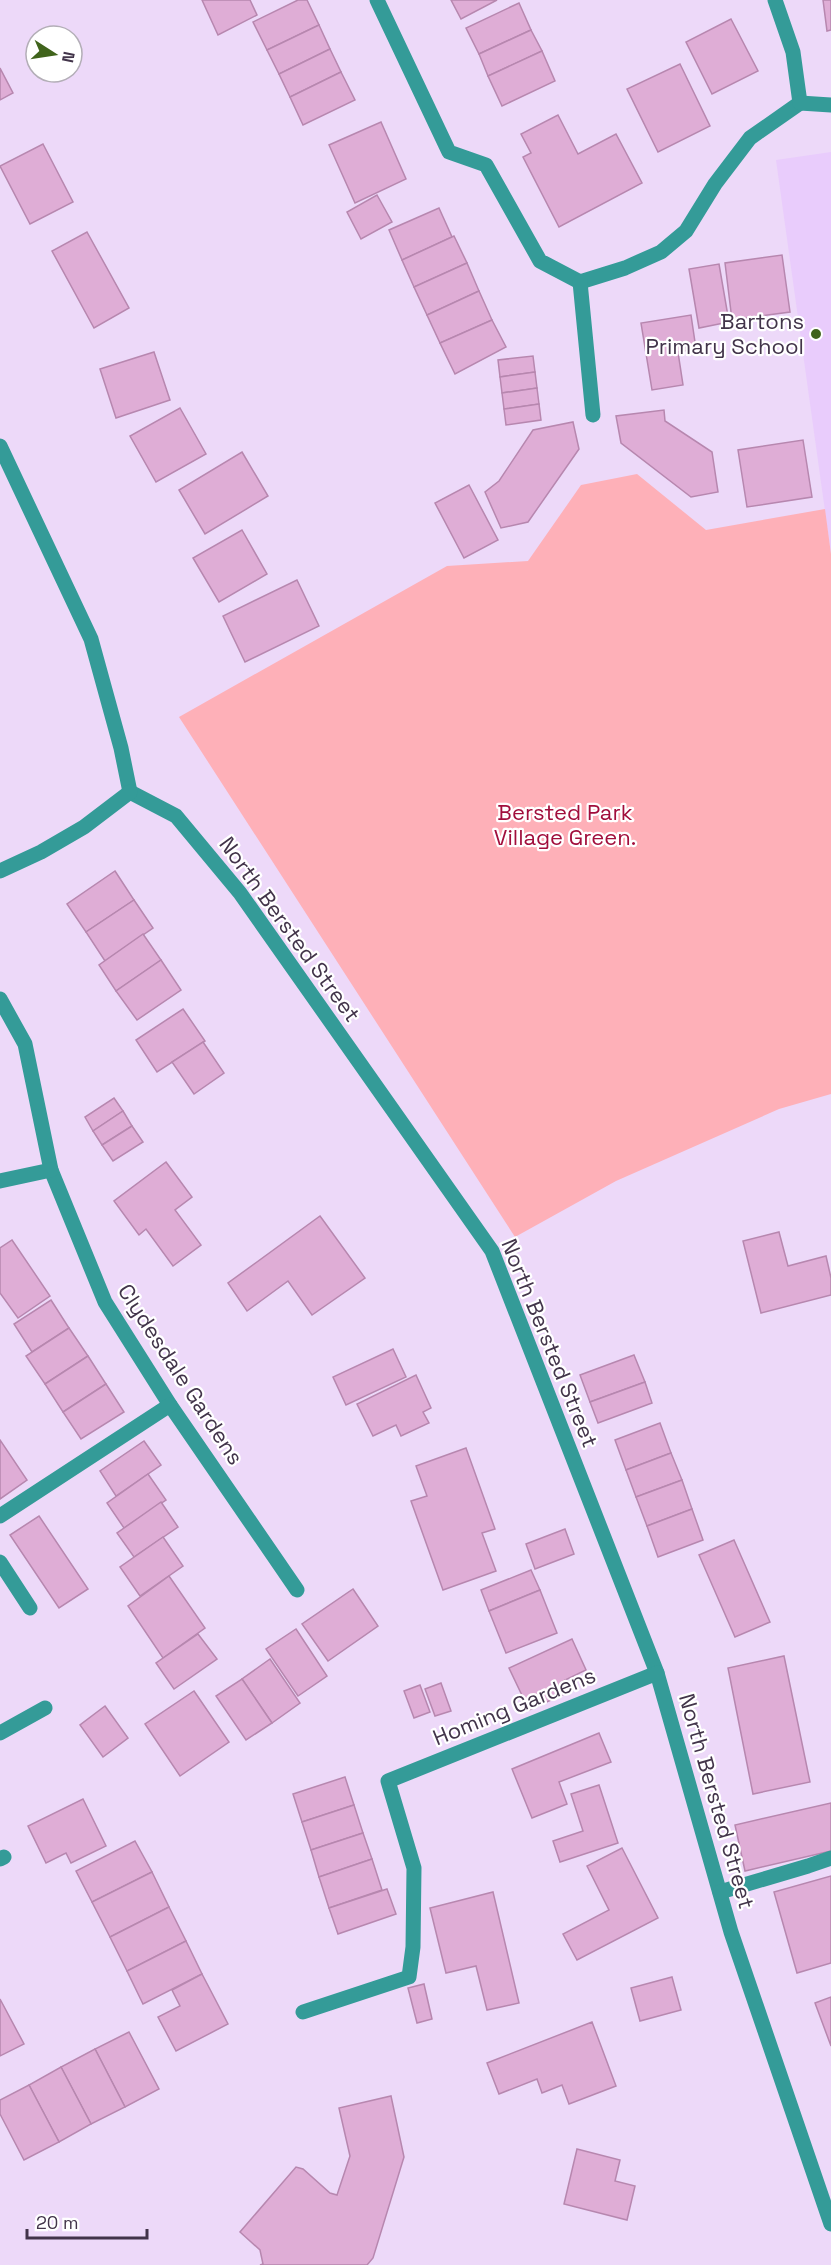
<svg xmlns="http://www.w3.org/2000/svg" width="831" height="2265" viewBox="0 0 831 2265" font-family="'Space Grotesk',sans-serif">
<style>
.built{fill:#e9ccfc}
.green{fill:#feb0b8}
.building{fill:#dfadd6;stroke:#b787af;stroke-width:1.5}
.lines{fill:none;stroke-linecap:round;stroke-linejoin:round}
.minor{stroke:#349b98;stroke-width:15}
.poi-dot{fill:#40641c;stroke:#fff;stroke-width:2}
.labels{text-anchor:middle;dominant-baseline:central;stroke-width:4.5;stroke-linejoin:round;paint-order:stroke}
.poi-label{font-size:22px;fill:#42344a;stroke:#fff;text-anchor:end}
.park-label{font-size:22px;fill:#a10e3c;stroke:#fff}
.street-label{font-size:22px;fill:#42344a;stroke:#fff}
</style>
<rect width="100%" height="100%" fill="#edd9f9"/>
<path class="built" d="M 831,152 L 831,554 L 776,160 Z"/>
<path class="green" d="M 637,474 L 706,530 L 825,509 L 831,554 L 831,1094 L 779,1109 L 616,1181 L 515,1237 L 179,717 L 447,566 L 528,561 L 581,485 Z"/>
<g class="building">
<path d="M 202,0 L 250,0 L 257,15 L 218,35 Z"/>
<path d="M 298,0 L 307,0 L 319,25 L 267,50 L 253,22 Z"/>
<path d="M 451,0 L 497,0 L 461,19 Z"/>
<path d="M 823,0 L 831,0 L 831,30 L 827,31 Z"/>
<path d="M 519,3 L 531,30 L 479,54 L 466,28 Z"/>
<path d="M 731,19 L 758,71 L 712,94 L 686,42 Z"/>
<path d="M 319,25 L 330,49 L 279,74 L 267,50 Z"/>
<path d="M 531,30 L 542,51 L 488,76 L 479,54 Z"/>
<path d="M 330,49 L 341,72 L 290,97 L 279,74 Z"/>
<path d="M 542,51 L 555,81 L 502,106 L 488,76 Z"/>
<path d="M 680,64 L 710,126 L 658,152 L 627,89 Z"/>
<path d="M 0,68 L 13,93 L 0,100 Z"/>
<path d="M 341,72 L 355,100 L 303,125 L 290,97 Z"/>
<path d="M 558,115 L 578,154 L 616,134 L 642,183 L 559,227 L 523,157 L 531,153 L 521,134 Z"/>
<path d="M 381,122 L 406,179 L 355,203 L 329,145 Z"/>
<path d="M 43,144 L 73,202 L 30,224 L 0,166 Z"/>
<path d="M 377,195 L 392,222 L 361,239 L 347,212 Z"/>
<path d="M 439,208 L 452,237 L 402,260 L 389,230 Z"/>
<path d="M 87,232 L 129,308 L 94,328 L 52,251 Z"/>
<path d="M 454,236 L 467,263 L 414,287 L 402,260 Z"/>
<path d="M 782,255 L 790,312 L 732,320 L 725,263 Z"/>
<path d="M 467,263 L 479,291 L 427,315 L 414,287 Z"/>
<path d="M 719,264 L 729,322 L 699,328 L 689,269 Z"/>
<path d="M 479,291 L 492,320 L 440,343 L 427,315 Z"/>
<path d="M 691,315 L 696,349 L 678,352 L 683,385 L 652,390 L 641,323 Z"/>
<path d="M 492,320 L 506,347 L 455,374 L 440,343 Z"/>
<path d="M 154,352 L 170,400 L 116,418 L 100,369 Z"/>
<path d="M 533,356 L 535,372 L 500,377 L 498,360 Z"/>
<path d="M 535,372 L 537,388 L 502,393 L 500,377 Z"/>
<path d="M 537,388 L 539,404 L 504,409 L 502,393 Z"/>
<path d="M 539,404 L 541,420 L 506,425 L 504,409 Z"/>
<path d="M 180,408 L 206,454 L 156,482 L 130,436 Z"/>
<path d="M 664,410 L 665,421 L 712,452 L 718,492 L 691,497 L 621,443 L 616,416 Z"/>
<path d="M 573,422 L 579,449 L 528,522 L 501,528 L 485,492 L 499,481 L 533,430 Z"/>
<path d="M 803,440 L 812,497 L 747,507 L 738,450 Z"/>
<path d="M 242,452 L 268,496 L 205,534 L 179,490 Z"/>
<path d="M 469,485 L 498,540 L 464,558 L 435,503 Z"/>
<path d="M 242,530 L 267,574 L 219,602 L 193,558 Z"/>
<path d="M 297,580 L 319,626 L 245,662 L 223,616 Z"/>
<path d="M 115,871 L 134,900 L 86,932 L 67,904 Z"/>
<path d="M 134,900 L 153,928 L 105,961 L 86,932 Z"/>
<path d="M 143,934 L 161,960 L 116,991 L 99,965 Z"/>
<path d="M 161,960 L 181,990 L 137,1020 L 116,991 Z"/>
<path d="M 183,1009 L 205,1041 L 157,1072 L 136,1040 Z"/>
<path d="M 203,1042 L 224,1073 L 194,1094 L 172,1062 Z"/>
<path d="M 114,1098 L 123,1111 L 93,1131 L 85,1117 Z"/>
<path d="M 123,1111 L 132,1126 L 102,1145 L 93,1131 Z"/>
<path d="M 132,1126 L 143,1142 L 113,1161 L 102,1145 Z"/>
<path d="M 166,1162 L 192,1197 L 175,1210 L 201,1245 L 173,1266 L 146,1229 L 139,1235 L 114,1201 Z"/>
<path d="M 320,1216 L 365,1278 L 312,1315 L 288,1281 L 247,1311 L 228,1283 Z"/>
<path d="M 779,1232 L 788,1266 L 826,1256 L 831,1278 L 831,1295 L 761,1313 L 743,1241 Z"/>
<path d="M 12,1240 L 50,1296 L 18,1318 L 0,1293 L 0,1248 Z"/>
<path d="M 51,1300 L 69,1328 L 32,1352 L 14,1324 Z"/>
<path d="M 69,1328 L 88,1356 L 45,1384 L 26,1356 Z"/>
<path d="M 393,1349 L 406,1377 L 346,1405 L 333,1377 Z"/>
<path d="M 634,1355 L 645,1382 L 590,1402 L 580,1375 Z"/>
<path d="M 88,1356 L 106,1384 L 63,1412 L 45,1384 Z"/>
<path d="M 416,1375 L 431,1408 L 423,1412 L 429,1423 L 401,1436 L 396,1425 L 373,1436 L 357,1404 Z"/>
<path d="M 645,1382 L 652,1403 L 598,1423 L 590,1402 Z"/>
<path d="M 106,1384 L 124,1412 L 81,1439 L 63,1412 Z"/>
<path d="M 660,1423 L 671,1453 L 626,1470 L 615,1440 Z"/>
<path d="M 0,1440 L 27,1480 L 0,1499 Z"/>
<path d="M 144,1441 L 161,1465 L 116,1496 L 100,1471 Z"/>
<path d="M 466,1448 L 495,1529 L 482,1533 L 496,1571 L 443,1590 L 411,1501 L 427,1496 L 416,1466 Z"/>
<path d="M 671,1453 L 682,1480 L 636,1497 L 626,1470 Z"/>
<path d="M 148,1474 L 166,1500 L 124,1528 L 107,1503 Z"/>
<path d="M 682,1480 L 692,1509 L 647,1526 L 636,1497 Z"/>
<path d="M 161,1502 L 178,1527 L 134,1557 L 117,1533 Z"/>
<path d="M 692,1509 L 703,1540 L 658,1557 L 647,1526 Z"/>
<path d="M 39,1516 L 88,1589 L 59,1608 L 10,1535 Z"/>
<path d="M 565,1529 L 574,1554 L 535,1569 L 526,1544 Z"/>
<path d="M 163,1537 L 183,1566 L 140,1596 L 120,1567 Z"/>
<path d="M 734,1540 L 770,1622 L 735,1637 L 699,1555 Z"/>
<path d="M 531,1570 L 540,1590 L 489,1611 L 481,1590 Z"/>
<path d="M 169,1576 L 205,1628 L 163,1658 L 128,1606 Z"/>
<path d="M 353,1589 L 378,1626 L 328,1661 L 302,1624 Z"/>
<path d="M 540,1590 L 557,1633 L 506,1653 L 489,1611 Z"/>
<path d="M 296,1629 L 327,1676 L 298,1696 L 266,1649 Z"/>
<path d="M 198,1634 L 217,1659 L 174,1689 L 156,1663 Z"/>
<path d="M 572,1639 L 586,1670 L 563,1681 L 569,1692 L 529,1710 L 509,1668 Z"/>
<path d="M 784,1656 L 810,1782 L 753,1794 L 728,1668 Z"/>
<path d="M 270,1659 L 300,1703 L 272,1723 L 242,1679 Z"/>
<path d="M 242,1679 L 272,1723 L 246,1740 L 216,1696 Z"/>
<path d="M 441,1683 L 451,1711 L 435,1716 L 425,1689 Z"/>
<path d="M 420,1685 L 430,1712 L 414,1718 L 404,1691 Z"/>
<path d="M 194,1691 L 229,1742 L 180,1776 L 145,1724 Z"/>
<path d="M 105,1706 L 128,1738 L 103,1757 L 80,1725 Z"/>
<path d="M 599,1733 L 611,1762 L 559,1782 L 567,1804 L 532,1818 L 512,1769 Z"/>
<path d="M 345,1777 L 354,1805 L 302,1822 L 293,1794 Z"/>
<path d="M 599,1785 L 618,1843 L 560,1862 L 553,1841 L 583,1831 L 571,1794 Z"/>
<path d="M 83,1799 L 106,1846 L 71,1863 L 66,1853 L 46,1863 L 28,1826 Z"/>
<path d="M 831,1803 L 831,1851 L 745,1871 L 735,1825 Z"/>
<path d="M 354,1805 L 363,1833 L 311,1850 L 302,1822 Z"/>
<path d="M 363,1833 L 372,1859 L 319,1877 L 311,1850 Z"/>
<path d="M 135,1841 L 152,1872 L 92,1902 L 76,1871 Z"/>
<path d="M 622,1848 L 658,1918 L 577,1960 L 563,1934 L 609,1910 L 587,1866 Z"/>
<path d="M 372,1859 L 382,1890 L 329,1908 L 319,1877 Z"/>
<path d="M 152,1872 L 169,1907 L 110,1937 L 92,1902 Z"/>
<path d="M 831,1876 L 831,1963 L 797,1973 L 774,1892 Z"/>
<path d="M 387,1889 L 396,1914 L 338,1934 L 329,1908 Z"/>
<path d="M 493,1892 L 519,2003 L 487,2010 L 476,1966 L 446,1973 L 430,1908 Z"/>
<path d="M 169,1907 L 186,1941 L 127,1971 L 110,1937 Z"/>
<path d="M 186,1941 L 202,1974 L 143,2004 L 127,1971 Z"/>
<path d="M 202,1974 L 228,2024 L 176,2051 L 158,2017 L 180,2006 L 172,1990 Z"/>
<path d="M 672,1977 L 681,2010 L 640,2021 L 631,1988 Z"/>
<path d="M 424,1984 L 432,2019 L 417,2023 L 408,1988 Z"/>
<path d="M 831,1997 L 831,2046 L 815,2003 Z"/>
<path d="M 0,1999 L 24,2044 L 0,2056 Z"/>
<path d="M 592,2022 L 616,2086 L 569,2104 L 562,2085 L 542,2093 L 537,2079 L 499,2094 L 487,2063 Z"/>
<path d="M 129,2032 L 159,2089 L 125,2107 L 95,2049 Z"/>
<path d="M 95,2049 L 125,2107 L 91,2124 L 61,2067 Z"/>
<path d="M 61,2067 L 91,2124 L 59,2142 L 29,2085 Z"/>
<path d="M 29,2085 L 59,2142 L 24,2160 L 0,2114 L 0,2100 Z"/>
<path d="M 391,2096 L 404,2157 L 373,2258 L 367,2265 L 260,2265 L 263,2264 L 260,2250 L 240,2232 L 296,2167 L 303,2169 L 330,2193 L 337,2195 L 350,2156 L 339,2108 Z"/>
<path d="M 577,2149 L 620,2160 L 615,2181 L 635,2186 L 627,2220 L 564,2204 Z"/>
</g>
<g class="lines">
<g class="minor">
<path d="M 377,0 L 449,152 L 486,165 L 540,261 L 580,282 L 625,268 L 661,252 L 686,231 L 715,184 L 750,138 L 800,103 L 793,52 L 775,0"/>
<path d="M 800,103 L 831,105"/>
<path d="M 580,282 L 593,415"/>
<path d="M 0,446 L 91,639 L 121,748 L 130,792"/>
<path d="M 130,792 L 176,816 L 240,893 L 492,1251 L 657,1673 L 731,1932 L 831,2224"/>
<path d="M 0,871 L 41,852 L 84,827 L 130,792"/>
<path d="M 0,999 L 25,1044 L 51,1170 L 105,1302 L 170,1405 L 297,1590"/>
<path d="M 0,1181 L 51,1170"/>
<path d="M 0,1516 L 170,1405"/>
<path d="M 0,1562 L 30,1608"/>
<path d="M 0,1733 L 45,1708"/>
<path d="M 0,1859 L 4,1857"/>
<path d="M 720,1892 L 808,1866 L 831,1858"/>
<path d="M 303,2012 L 409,1977 L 413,1947 L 414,1868 L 388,1781 L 657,1673"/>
</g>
</g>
<circle class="poi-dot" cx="816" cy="334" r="6"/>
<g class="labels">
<g class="poi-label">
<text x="804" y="321">Bartons<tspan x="804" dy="25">Primary School</tspan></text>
</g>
<g class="park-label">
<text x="565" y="812">Bersted Park<tspan x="565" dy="25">Village Green.</tspan></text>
</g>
<g class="street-label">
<text transform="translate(290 929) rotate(54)">North Bersted Street</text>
<text transform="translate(550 1343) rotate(68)">North Bersted Street</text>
<text transform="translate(181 1374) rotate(57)">Clydesdale Gardens</text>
<text transform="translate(514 1706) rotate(-22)">Homing Gardens</text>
<text transform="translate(717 1801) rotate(74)">North Bersted Street</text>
</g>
</g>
<g transform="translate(54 54) rotate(102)"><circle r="28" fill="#ffffff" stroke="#b3aeb7" stroke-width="1.5"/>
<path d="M0-4.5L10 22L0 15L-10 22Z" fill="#40641c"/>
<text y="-9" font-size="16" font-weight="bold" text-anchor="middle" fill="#42344a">N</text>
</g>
<path d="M27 2229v9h120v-9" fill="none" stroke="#42344a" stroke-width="3"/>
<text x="36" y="2229" font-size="18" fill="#42344a" stroke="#ffffff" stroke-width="4.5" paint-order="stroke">20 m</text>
</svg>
